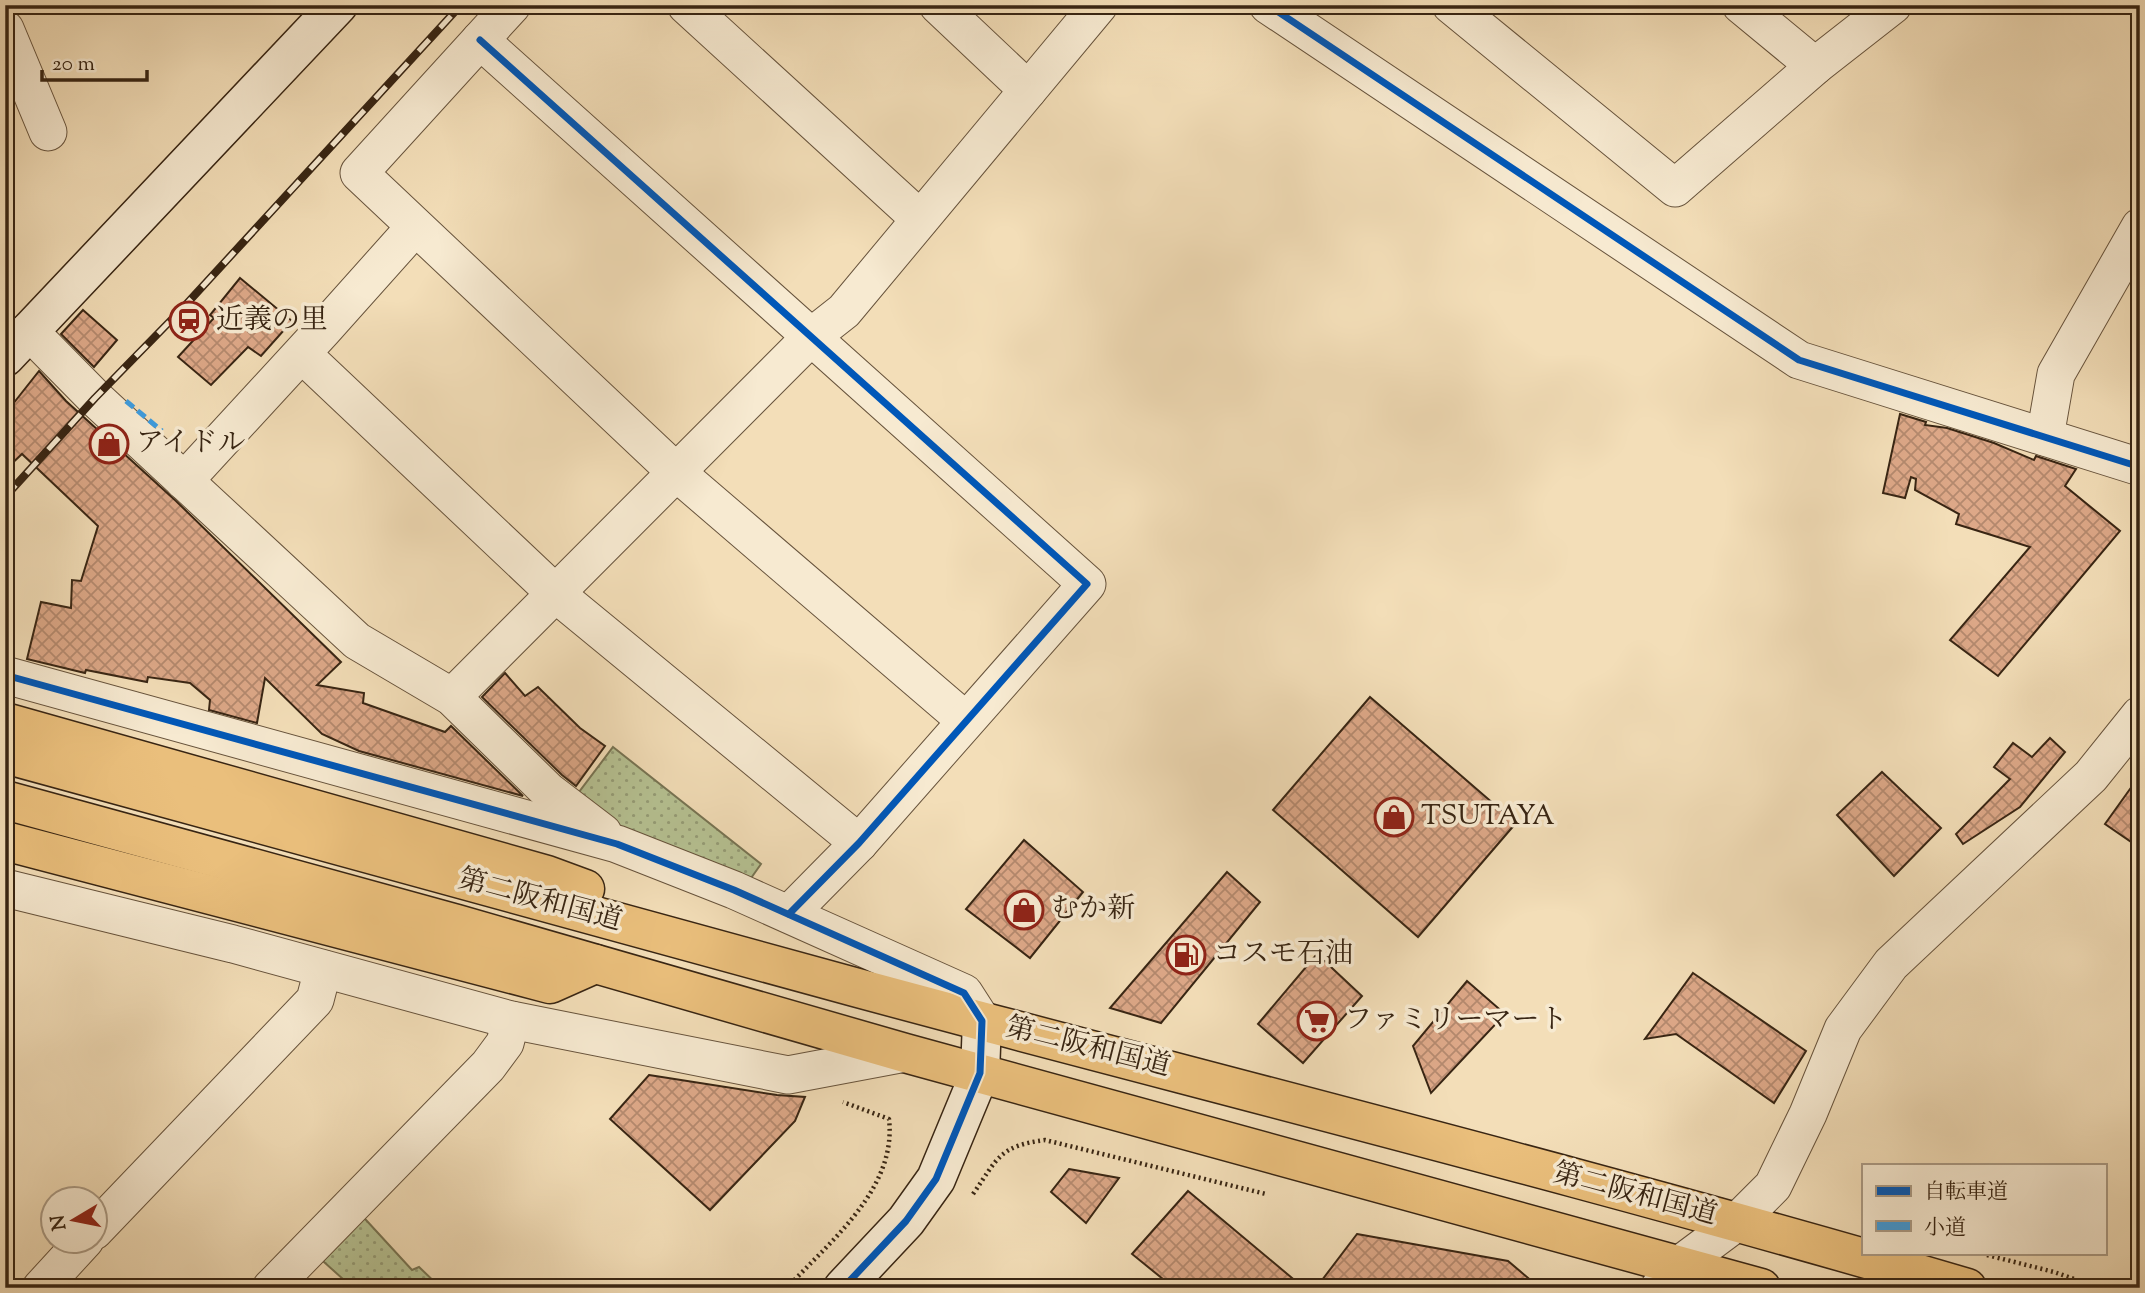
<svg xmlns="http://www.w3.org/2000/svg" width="2145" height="1293" viewBox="0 0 2145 1293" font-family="'Sorts Mill Goudy','Noto Serif JP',serif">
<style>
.park{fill:url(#park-dots);stroke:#777453;stroke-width:2}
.building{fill:url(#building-cross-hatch);stroke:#382513;stroke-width:2}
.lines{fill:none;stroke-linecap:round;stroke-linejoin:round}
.street-casing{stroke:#67533c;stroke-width:39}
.secondary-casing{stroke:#382513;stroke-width:41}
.highway-casing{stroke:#382513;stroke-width:41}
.path{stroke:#382513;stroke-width:4.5;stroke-dasharray:2 3.5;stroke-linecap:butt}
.street{stroke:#f7ead1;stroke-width:37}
.secondary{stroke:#f7ead1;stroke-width:38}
.highway{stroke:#eabf7c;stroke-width:38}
.rail-casing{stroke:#382513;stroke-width:8}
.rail{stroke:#f7ead1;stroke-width:5;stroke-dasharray:16;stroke-linecap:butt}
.quiet{stroke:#3e9cde;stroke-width:5;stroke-dasharray:10 5;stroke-linecap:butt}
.cycleway-casing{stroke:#f7ead1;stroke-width:11}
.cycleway{stroke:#0057b8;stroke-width:7}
.labels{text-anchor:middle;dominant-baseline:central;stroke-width:7;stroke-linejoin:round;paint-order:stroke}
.poi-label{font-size:28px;fill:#382513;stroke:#f7ead1;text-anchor:start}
.street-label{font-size:28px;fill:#382513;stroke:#f7ead1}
</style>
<defs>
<pattern id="park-dots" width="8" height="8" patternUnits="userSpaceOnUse" patternTransform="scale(1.75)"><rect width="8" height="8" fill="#b6c293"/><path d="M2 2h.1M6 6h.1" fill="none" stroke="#959d77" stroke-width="1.8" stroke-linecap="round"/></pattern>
<pattern id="building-cross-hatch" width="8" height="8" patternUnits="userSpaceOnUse" patternTransform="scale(1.75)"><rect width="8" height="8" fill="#dda888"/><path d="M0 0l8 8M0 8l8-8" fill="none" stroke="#b4896e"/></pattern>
</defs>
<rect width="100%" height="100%" fill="#f3deb8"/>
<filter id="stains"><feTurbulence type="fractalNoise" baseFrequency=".00286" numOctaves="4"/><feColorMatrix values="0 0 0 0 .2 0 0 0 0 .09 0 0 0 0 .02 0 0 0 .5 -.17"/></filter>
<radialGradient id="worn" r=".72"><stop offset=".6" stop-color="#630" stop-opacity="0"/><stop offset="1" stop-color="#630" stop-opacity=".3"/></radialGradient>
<g class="park">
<path d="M 613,747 L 761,864 L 744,888 L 570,804 Z"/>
<path d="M 355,1208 L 412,1270 L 419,1267 L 441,1288 L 353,1288 L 315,1254 Z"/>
</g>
<g class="building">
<path d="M 240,278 L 292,321 L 261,356 L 248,347 L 211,385 L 178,357 L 214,318 L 210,315 Z"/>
<path d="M 83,310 L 117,340 L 94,367 L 61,334 Z"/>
<path d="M 39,371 L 66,401 L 176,501 L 341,662 L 317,685 L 364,693 L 363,703 L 445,732 L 451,726 L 523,796 L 359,751 L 322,734 L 265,678 L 257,723 L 209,710 L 210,700 L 190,683 L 148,677 L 147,682 L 86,670 L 85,673 L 27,659 L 41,602 L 71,608 L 72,580 L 81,581 L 98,526 L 22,454 L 5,470 L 5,414 Z"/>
<path d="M 1900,414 L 1926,422 L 1925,425 L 1947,428 L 1994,443 L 2034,460 L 2036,456 L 2076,469 L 2065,486 L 2120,531 L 1998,676 L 1950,640 L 2030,547 L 1956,524 L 1959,514 L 1915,490 L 1916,479 L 1911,477 L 1905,498 L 1883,493 Z"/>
<path d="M 505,673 L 525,696 L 538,687 L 580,728 L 605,746 L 576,786 L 562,775 L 482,697 Z"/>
<path d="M 1370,697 L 1516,823 L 1418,937 L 1273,810 Z"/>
<path d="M 2050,738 L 2065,752 L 2020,807 L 1963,844 L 1956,834 L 2010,779 L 1994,767 L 2013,743 L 2032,757 Z"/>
<path d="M 1882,772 L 1941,828 L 1894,876 L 1837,815 Z"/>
<path d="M 2140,775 L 2140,848 L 2105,824 Z"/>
<path d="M 1024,840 L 1083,892 L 1030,958 L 966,909 Z"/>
<path d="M 1227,872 L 1260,902 L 1161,1023 L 1110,1008 Z"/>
<path d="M 1317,954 L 1362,996 L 1303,1063 L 1258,1024 Z"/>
<path d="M 1693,973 L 1806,1051 L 1774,1103 L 1676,1034 L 1645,1039 Z"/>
<path d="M 1467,981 L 1505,1014 L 1431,1093 L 1413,1046 Z"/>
<path d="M 649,1075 L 777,1095 L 805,1097 L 795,1121 L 710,1210 L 610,1119 Z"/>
<path d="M 1069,1169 L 1119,1178 L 1086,1223 L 1051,1192 Z"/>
<path d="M 1188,1191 L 1304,1288 L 1174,1288 L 1132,1254 Z"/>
<path d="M 1357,1234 L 1508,1261 L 1540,1288 L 1316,1288 Z"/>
</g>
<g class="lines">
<defs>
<g id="street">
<path d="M 512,5 L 359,173 L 676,472 L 965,720"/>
<path d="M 686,5 L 920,219"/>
<path d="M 938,5 L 1028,90"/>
<path d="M 1268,5 L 1799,360 L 2140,467"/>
<path d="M 1451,5 L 1675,188 L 1815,66 L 1893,5"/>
<path d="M 1741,5 L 1815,66"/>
<path d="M 5,29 L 48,132"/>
<path d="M 480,40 L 1087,584 L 859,843 L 789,914"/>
<path d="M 29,331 L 95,398 L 357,641 L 452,697 L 548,791 L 603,833"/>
<path d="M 302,354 L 556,594 L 859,843"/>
<path d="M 2045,437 L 2056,374 L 2140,227"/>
<path d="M 184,481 L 323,330 L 415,227"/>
<path d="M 5,675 L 617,844 L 734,890 L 964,993 L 982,1021"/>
<path d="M 452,697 L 811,337 L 844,311 L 1099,5"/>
<path d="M 5,888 L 233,944 L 511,1020 L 788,1075 L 905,1053"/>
<path d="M 94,1231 L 315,1000 L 323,969"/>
<path d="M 41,1288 L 85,1240"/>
<path d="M 271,1288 L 488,1066 L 505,1043 L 511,1020"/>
<path d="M 1659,1288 L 1678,1266 L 1737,1222 L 1773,1186 L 1808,1114 L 1843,1029 L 1891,964 L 2091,776 L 2140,715"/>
</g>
<g id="secondary">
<path d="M 5,357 L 338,5"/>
<path d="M 843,1288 L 906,1221 L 936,1179 L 980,1073 L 982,1021"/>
</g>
<g id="highway">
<path d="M 5,722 L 547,875 L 585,889"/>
<path d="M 5,754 C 330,843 655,934 981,1021 C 1310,1108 1640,1192 1967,1288"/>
<path d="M 5,800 L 457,924 L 905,1053 L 1761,1288"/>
<path d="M 5,841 L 550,984 L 595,964"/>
</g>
</defs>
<use href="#street" class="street-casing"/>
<use href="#secondary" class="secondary-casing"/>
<use href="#highway" class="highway-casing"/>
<g class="path">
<path d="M 973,1194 C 998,1158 999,1146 1045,1140 L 1266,1194"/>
<path d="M 1987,1255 L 2054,1272 L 2100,1288"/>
<path d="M 787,1288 C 830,1241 897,1189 889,1119 L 843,1102"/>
</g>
<use href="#street" class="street"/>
<use href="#secondary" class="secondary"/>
<use href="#highway" class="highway"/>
<defs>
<path id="rail" d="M 5,497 L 95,398 L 180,311 L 461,5"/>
</defs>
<use href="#rail" class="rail-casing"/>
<use href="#rail" class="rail"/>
<path class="quiet" d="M 126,401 L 162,431"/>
<defs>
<g id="cycleway">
<path d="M 1268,5 L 1799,360 L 2140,467"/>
<path d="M 480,40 L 1087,584 L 859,843 L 789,914"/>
<path d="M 5,675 L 617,844 L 734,890 L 964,993 L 982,1021 L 980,1073 L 936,1179 L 906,1221 L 843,1288"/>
</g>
</defs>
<use href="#cycleway" class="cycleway-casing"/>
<use href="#cycleway" class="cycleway"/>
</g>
<defs>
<symbol id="station-ring" viewBox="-11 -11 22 22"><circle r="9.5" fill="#f7ead1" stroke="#8f2418" stroke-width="1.5"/><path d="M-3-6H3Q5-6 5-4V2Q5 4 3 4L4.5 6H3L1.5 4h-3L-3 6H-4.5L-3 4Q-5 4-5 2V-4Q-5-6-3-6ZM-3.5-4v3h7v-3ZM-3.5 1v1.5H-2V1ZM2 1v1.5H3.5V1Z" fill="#8f2418"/></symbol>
<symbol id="shop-ring" viewBox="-11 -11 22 22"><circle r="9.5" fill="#f7ead1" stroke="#8f2418" stroke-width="1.5"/><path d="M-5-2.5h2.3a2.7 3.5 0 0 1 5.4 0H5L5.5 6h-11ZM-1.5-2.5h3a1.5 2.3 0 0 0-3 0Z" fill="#8f2418"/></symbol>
<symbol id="fuel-ring" viewBox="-11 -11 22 22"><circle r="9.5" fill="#f7ead1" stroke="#8f2418" stroke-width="1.5"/><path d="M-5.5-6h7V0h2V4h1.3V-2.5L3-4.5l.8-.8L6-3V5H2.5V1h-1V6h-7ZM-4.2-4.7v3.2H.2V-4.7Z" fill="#8f2418"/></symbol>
<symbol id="supermarket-ring" viewBox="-11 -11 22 22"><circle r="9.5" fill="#f7ead1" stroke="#8f2418" stroke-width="1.5"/><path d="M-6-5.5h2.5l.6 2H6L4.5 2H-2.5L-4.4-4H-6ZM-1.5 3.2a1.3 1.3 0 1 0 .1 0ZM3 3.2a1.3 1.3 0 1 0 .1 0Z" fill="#8f2418"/></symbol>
</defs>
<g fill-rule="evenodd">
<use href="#station-ring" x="167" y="299" width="44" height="44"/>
<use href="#shop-ring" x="87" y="422" width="44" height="44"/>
<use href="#shop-ring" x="1372" y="795" width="44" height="44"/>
<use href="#shop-ring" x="1002" y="888" width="44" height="44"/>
<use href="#fuel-ring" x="1164" y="933" width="44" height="44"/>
<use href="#supermarket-ring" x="1295" y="999" width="44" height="44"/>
</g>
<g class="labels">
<g class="poi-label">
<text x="216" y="321">近義の里</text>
<text x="136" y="444">アイドル</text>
<text x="1421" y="817">TSUTAYA</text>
<text x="1051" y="910">むか新</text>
<text x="1213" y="955">コスモ石油</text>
<text x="1344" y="1021">ファミリーマート</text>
</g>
<g class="street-label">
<text transform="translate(540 901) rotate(15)">第二阪和国道</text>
<text transform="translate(1088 1048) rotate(14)">第二阪和国道</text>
<text transform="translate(1635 1195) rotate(15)">第二阪和国道</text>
</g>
</g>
<rect width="2145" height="1293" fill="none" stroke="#f3deb8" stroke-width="28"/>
<rect x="7" y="7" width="2131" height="1279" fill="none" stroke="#382513" stroke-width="3.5"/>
<rect x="14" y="14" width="2117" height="1265" fill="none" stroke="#382513" stroke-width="2"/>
<rect x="1862" y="1164" width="245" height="91" fill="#f7ead1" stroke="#ab9b85" stroke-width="2"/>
<rect x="1876" y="1186" width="35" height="10" fill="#0057b8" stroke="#ab9b85" stroke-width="2"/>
<text x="1924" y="1198" font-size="21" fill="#382513">自転車道</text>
<rect x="1876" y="1221" width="35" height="10" fill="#3e9cde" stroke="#ab9b85" stroke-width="2"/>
<text x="1924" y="1234" font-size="21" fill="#382513">小道</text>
<g transform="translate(74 1220) rotate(260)"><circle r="33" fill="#f7ead1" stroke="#ab9b85" stroke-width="2"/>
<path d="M0-5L12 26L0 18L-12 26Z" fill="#8f2418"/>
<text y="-10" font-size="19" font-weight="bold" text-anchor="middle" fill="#382513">N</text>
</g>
<path d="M42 70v10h105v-10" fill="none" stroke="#382513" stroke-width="3.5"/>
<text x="52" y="70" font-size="21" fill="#382513" stroke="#f7ead1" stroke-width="5" paint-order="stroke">20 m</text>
<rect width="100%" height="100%" filter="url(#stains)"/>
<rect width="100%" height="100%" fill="url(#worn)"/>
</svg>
